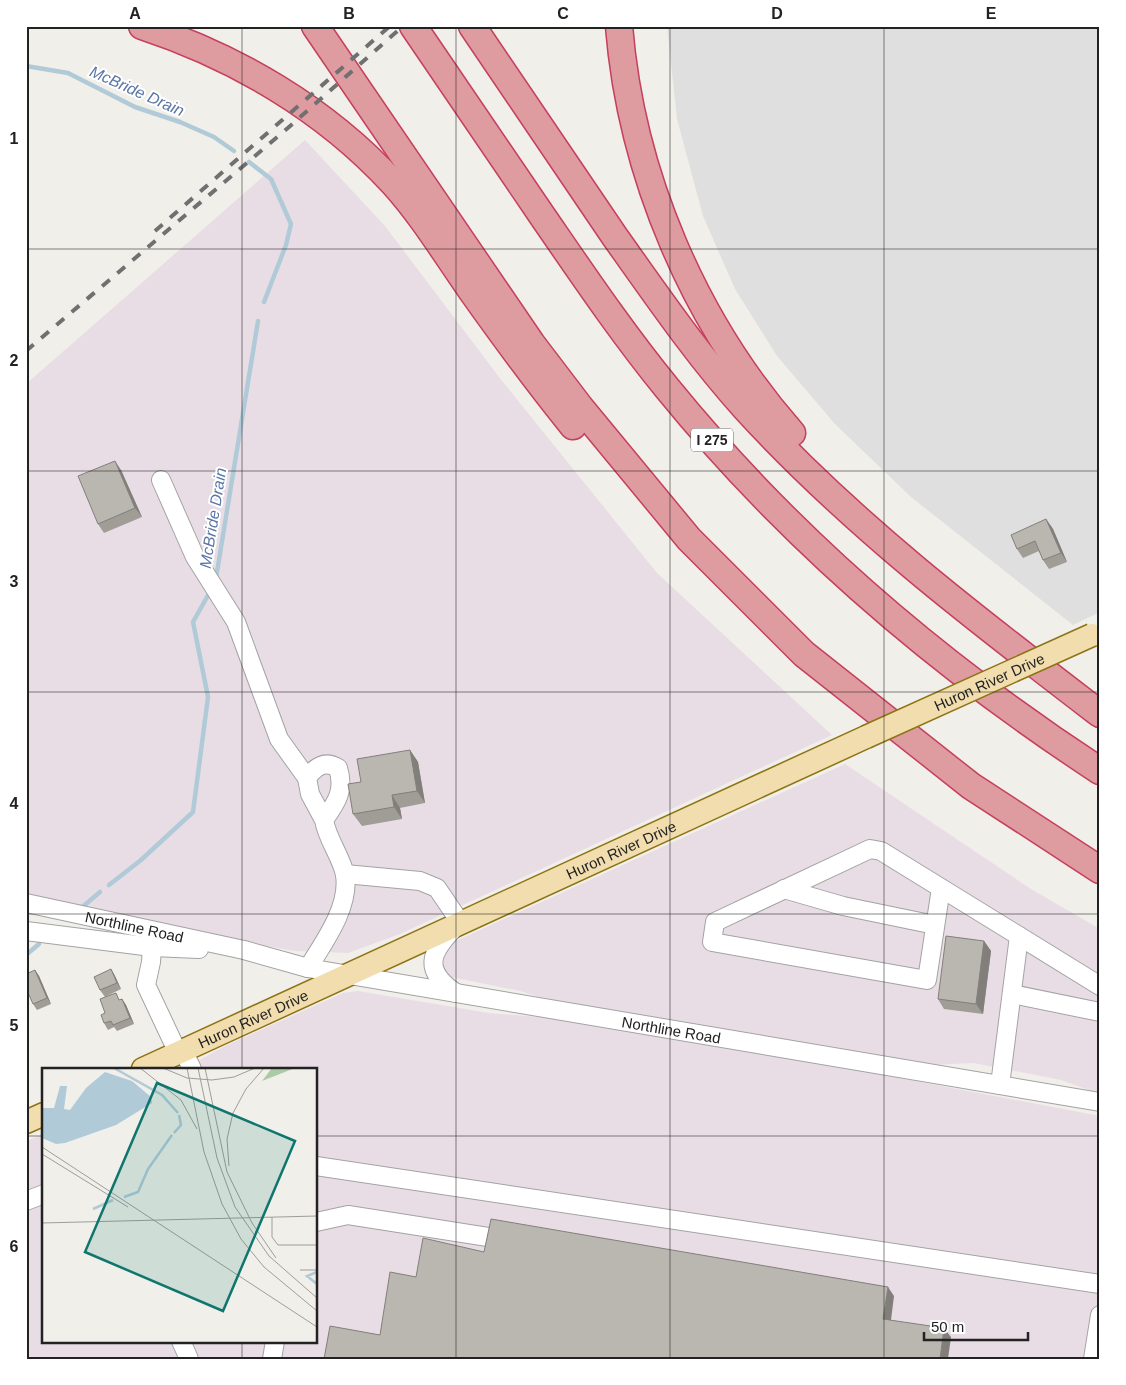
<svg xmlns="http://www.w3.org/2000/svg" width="1126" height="1385" viewBox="0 0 1126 1385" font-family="Helvetica,sans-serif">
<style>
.residential{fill:#e0dfdf}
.industrial{fill:#e9dde5}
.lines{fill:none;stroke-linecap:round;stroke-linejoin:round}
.stream{stroke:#b0cad8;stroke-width:4.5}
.minor-casing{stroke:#a3a3a3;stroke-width:20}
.major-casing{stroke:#8c7313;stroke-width:25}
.highway-casing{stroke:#c63f5d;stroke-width:29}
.minor{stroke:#fff;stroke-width:18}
.major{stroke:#f1ddae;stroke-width:22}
.highway{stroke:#de9ca0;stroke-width:26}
.rail{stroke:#707070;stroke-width:4;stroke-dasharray:10 10;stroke-linecap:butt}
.major-bridge-casing{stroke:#8c7313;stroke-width:25;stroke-linecap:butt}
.major-bridge{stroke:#f1ddae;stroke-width:22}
.wall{fill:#a09d97}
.shaded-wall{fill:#827f7b}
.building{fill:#bab6b0;stroke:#827f7b}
.grid{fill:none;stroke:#222;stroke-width:1;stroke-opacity:0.55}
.labels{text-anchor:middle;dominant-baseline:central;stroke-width:4;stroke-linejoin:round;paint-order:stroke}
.shield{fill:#fff;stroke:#646464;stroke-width:1}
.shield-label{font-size:14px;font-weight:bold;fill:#222}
.street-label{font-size:15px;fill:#222;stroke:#fff}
.water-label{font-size:16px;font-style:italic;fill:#5976a7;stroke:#fff}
.inset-river{fill:none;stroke:#b0cad8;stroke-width:2.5}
.inset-road{fill:none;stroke:#9e9d9a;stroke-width:1}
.view{fill:#0f766e;fill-opacity:0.15;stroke:#0f766e;stroke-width:2.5}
.inset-edge{fill:none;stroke:#222;stroke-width:2.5}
.neatline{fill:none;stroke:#222;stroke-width:2}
.grid-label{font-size:16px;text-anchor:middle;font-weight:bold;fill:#222}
</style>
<rect width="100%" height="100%" fill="#f1efea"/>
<path class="residential" d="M 667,26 L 1100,26 L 1100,612 L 1073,625 L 911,497 L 835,424 L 777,356 L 735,289 L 703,216 L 677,119 Z"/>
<g class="industrial">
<path d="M 305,140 L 385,226 L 499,377 L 657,573 L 832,735 L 400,934 L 348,953 L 295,951 L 26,903 L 26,384 Z"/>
<path d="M 845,764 L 1031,889 L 1100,929 L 1100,1094 L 1061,1080 L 973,1063 L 932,1065 L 549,1000 L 520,991 L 451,977 L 445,974 L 442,969 L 442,960 L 448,945 L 458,940 Z"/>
<path d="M 358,991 L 489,1013 L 553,1018 L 810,1061 L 1100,1116 L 1100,1359 L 26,1359 L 26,1141 L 44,1134 L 44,1341 L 316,1341 L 316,1069 L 183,1069 L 225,1046 L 343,993 Z"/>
</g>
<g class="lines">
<g class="stream">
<path d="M 26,66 L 68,73 L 135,107 L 180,122 L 214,137 L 234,151"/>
<path d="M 249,162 L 271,179 L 291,224 L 286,245 L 264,302"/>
<path d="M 216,578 L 258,321"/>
<path d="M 109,885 L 141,860 L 193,812 L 208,697 L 193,622 L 211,590"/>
<path d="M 80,909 L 100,892"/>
<path d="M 26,955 L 39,944"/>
</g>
<defs>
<g id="minor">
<path d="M 161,480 L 195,557 L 236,622 L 279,739 L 307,778"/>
<path d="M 345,874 L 420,881 L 437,888 L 460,922 C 435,948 417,967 456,993"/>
<path d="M 941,888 L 927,980 L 712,942 L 715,922 L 870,849 L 881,851 L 1019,936 L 1000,1085"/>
<path d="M 784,889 L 843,906 L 935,925"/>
<path id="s1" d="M 26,903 L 244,950 L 308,968 L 1100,1102"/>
<path d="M 26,931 L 152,947 L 199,949"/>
<path d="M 1019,936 L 1100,986"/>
<path d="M 152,947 L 151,962 L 146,985 L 178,1053"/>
<path d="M 308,968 C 324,942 350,907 345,875 C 342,858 327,839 324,820 C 337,802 345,790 338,768 C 325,760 316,766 307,778 L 310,794 L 324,820"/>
<path d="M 1012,994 L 1100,1012"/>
<path d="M 183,1050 L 192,1069"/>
<path d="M 316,1166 L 1100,1284"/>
<path d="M 26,1201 L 44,1194"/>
<path d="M 316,1222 L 348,1215 L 488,1237"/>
<path d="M 181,1341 L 189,1359"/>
<path d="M 272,1359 L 275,1341"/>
<path d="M 1093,1359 L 1100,1315"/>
</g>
<g id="major">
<path id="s2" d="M 143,1069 L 866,737"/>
<path d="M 26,1122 L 44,1114"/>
</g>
<g id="highway">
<path d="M 142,26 C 236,57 325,109 393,183 C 423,216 447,256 473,293 C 505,338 538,383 573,426"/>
<path d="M 315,26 L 532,344 L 580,407 L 689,539 L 804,654 L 971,786 L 1100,870"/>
<path d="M 413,26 C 457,90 500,154 543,217 C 583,275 622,333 667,388 C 789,538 938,665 1100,771"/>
<path d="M 472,26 C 520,96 567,167 615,237 C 657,296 698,356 746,409 C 851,524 977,620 1100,714"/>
<path d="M 619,26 C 631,174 694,322 792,433"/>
</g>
</defs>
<use href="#minor" class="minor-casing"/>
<use href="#major" class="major-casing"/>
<use href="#highway" class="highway-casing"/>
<use href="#minor" class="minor"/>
<use href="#major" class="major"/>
<use href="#highway" class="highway"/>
<g class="rail">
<path d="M 155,231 L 390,26"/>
<path d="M 26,351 L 289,127 L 403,26"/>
</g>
<defs>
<g id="major-bridge">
<path id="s3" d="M 866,737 L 1092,635"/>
</g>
</defs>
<use href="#major-bridge" class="major-bridge-casing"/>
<use href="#major-bridge" class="major-bridge"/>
</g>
<g class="wall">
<path d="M 121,470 L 142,517 L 104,533 L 98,524 Z"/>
<path d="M 1046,519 L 1053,529 L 1067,562 L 1049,569 L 1043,560 L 1039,551 L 1023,558 L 1017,549 Z"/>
<path d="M 410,750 L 418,762 L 425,803 L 400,808 L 402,819 L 362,826 L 353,814 L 361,782 Z"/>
<path d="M 984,941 L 991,951 L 983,1014 L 944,1009 L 938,999 Z"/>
<path d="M 111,969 L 115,976 L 121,989 L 105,997 L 100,990 Z"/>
<path d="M 35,970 L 39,976 L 51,1004 L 37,1010 L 33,1004 Z"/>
<path d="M 122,999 L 126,1005 L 134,1024 L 117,1031 L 114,1027 L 108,1030 L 104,1023 L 120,1000 Z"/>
</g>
<g class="shaded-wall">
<path d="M 115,461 L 121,470 L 142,517 L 135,508 Z"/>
<path d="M 1046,519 L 1053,529 L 1067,562 L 1061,553 Z"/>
<path d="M 410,750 L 418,762 L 425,803 L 417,791 Z"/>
<path d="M 392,795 L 400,808 L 402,819 L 394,807 Z"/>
<path d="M 984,941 L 991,951 L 983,1014 L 976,1004 Z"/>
<path d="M 111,969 L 115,976 L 121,989 L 117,983 Z"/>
<path d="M 35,970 L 39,976 L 51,1004 L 47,998 Z"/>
<path d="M 122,999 L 126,1005 L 134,1024 L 130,1018 Z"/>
<path d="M 888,1287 L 894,1296 L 890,1328 L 883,1319 Z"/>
<path d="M 944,1328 L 951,1337 L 948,1359 L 940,1359 Z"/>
</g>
<g class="building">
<path d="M 115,461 L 135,508 L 98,524 L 78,476 Z"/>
<path d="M 1046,519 L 1061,553 L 1043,560 L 1035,541 L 1017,549 L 1011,535 Z"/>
<path d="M 410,750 L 417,791 L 392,795 L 394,807 L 353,814 L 348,784 L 361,782 L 357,759 Z"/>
<path d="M 946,936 L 984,941 L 976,1004 L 938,999 Z"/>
<path d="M 111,969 L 117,983 L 100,990 L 94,977 Z"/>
<path d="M 35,970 L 47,998 L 33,1004 L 26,988 L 26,974 Z"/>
<path d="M 116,993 L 119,1000 L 122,999 L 130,1018 L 113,1025 L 111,1021 L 104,1023 L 101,1015 L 105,1013 L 100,999 Z"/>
<path d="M 491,1219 L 888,1287 L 883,1319 L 944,1328 L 940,1359 L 324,1359 L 330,1326 L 380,1335 L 390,1272 L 416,1277 L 423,1238 L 484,1252 Z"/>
</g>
<path class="grid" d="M 242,26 L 242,1069M 456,26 L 456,1359M 670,26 L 670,1359M 884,26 L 884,1359M 26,249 L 1100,249M 26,471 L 1100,471M 26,692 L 1100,692M 26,914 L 1100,914M 26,1136 L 44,1136M 316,1136 L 1100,1136M 242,1341 L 242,1359"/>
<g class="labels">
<rect class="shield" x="691" y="428.5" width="42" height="23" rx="4"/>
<g class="shield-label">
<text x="712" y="440">I 275</text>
</g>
<g class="street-label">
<text stroke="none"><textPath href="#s3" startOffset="135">Huron River Drive</textPath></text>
<text stroke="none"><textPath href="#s2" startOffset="526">Huron River Drive</textPath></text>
<text stroke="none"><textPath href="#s1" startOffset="111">Northline Road</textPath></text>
<text stroke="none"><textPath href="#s2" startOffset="121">Huron River Drive</textPath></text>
<text stroke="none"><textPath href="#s1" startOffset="658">Northline Road</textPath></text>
</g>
<g class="water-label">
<text transform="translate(137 91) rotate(24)">McBride Drain</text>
<text transform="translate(213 518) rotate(-81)">McBride Drain</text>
</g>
</g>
<g transform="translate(42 1068)">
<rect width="275" height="275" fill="#f1efea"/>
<path d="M 230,0 L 253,0 L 220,13 Z" fill="#abcba4"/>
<path d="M 63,4 L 90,13 L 109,29 L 110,35 L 74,57 L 23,75 L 14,76 L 0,70 L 0,40 L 12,40 L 18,18 L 25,18 L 22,41 L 28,42 L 44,20 Z" fill="#b0cad8"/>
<path class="inset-river" d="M 72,0 L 120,27 L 136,45M 132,65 L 139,57 L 137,47M 82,129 L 96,124 L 106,101 L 130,67M 51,141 L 71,132M 275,204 L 265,208 L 275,216"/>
<path class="inset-road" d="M 98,0 L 139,32 L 155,61M 121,0 L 145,10 L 170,12 L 192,9 L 213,0M 145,0 L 162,84 L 180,136 L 199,171 L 222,199 L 275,243M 156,0 L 175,90 L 193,139 L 227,188 L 275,230M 163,0 L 185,104 L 210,155 L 234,190M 275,36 L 275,81M 0,79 L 275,259M 0,86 L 86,139M 187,98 L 185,71 L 191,45 L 204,21 L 222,0M 230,149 L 230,169 L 236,177 L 275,177M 0,155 L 275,148M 258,202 L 275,202"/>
<path class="view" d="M 115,15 L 253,73 L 181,243 L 43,184 Z"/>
<rect width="275" height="275" class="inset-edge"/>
</g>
<rect width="1126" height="1385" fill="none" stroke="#ffffff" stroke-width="55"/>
<path d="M924 1332v8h104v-8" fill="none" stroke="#222222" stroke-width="2.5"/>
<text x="931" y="1332" font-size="15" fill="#222222" stroke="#ffffff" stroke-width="4" paint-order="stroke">50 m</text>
<rect x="28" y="28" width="1070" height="1330" class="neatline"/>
<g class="grid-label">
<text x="135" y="19">A</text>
<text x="349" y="19">B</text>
<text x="563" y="19">C</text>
<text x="777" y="19">D</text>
<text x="991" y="19">E</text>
<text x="14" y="144">1</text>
<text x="14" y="366">2</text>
<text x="14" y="587">3</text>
<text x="14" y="809">4</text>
<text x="14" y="1031">5</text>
<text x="14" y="1252">6</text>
</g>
</svg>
